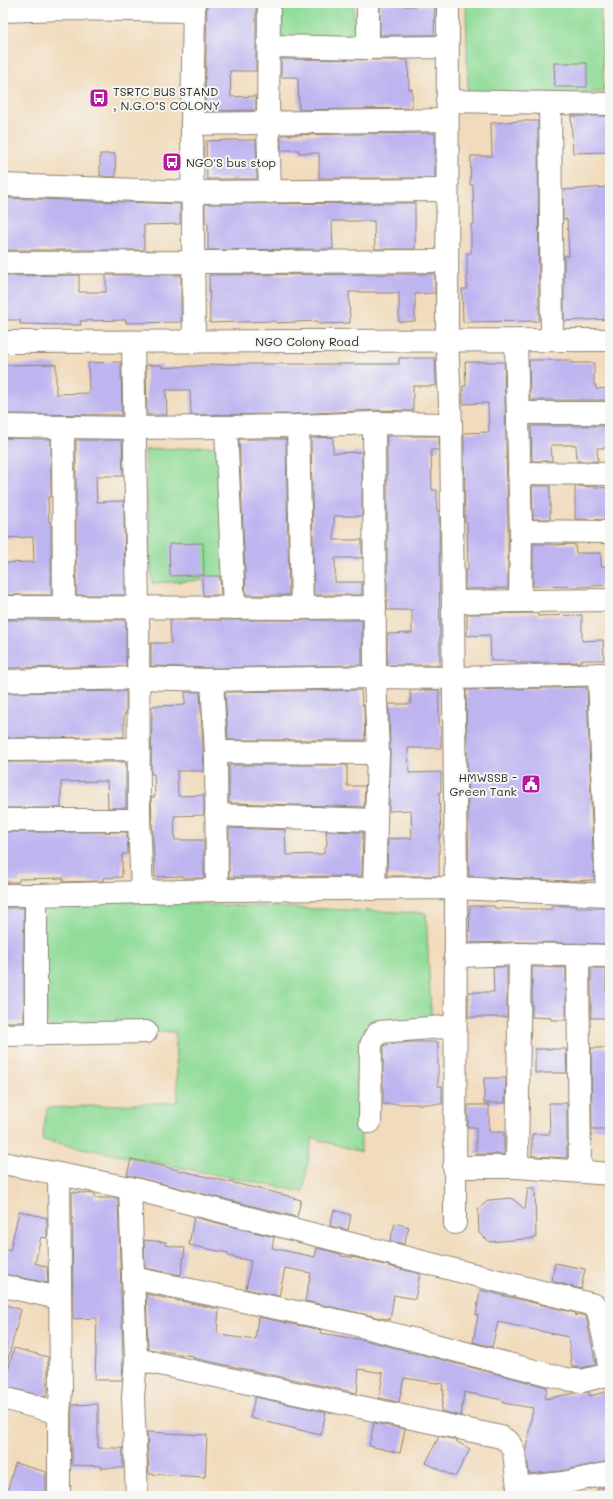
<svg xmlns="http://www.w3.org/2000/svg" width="613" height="1499" viewBox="0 0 613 1499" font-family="Mali,sans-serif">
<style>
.green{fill:#91dc98;stroke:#5e8462}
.building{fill:#beb4f0}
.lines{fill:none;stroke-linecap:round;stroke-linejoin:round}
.minor-casing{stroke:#8e8374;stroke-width:24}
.minor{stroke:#fff;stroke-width:22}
.labels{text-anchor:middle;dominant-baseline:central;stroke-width:4;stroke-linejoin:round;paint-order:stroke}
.poi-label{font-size:12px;fill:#2b2b2b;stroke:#f6f6f2;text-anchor:start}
.street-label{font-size:12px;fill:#2b2b2b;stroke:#f6f6f2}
</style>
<rect width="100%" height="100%" fill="#f6f6f2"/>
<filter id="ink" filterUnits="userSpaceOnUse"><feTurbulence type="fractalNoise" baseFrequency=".025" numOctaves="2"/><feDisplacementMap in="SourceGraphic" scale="8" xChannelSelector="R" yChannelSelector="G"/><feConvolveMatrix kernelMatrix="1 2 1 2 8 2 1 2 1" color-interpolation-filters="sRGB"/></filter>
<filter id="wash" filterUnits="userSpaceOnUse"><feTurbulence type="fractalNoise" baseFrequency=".012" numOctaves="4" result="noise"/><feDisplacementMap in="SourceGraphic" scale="16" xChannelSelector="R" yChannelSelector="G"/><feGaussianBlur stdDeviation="0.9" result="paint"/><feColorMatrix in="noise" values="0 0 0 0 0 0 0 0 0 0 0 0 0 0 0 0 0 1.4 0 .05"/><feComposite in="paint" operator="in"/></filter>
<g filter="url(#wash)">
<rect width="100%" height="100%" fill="#f1dbbc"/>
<g class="green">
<rect x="282" y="3" width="72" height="36"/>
<path d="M 466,3 L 600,3 L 604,92 L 468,94 Z"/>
<path d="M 220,446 L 227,579 L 152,583 L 145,450 Z"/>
<path d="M 44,898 L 426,913 L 432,1031 L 360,1038 L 361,1152 L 312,1138 L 303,1192 L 42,1140 L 47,1108 L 178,1102 L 175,1032 L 48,1027 L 44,962 Z"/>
</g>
<g id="blocks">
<g class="building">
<path d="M 207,3 L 256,3 L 256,71 L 230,71 L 231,97 L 256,96 L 256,110 L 205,111 Z"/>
<path d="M 380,4 L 404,4 L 404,6 L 435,6 L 434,35 L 380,35 Z"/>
<path d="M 281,59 L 408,60 L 409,89 L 412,89 L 412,108 L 299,110 L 298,78 L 296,78 L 296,77 L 281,77 Z"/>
<path d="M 554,63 L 587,63 L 587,87 L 555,87 Z"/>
<path d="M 571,116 L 610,116 L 610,152 L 573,153 Z"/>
<path d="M 521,121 L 538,121 L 539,321 L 463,322 L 462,289 L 467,289 L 467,253 L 471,253 L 471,224 L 474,224 L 473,185 L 470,185 L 471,156 L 492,156 L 491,123 Z"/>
<path d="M 435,133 L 435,178 L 319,178 L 319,153 L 299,153 L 299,150 L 281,150 L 281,135 Z"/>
<path d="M 231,140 L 256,140 L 257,179 L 207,179 L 206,141 Z"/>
<path d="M 100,154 L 115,154 L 116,177 L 100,176 Z"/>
<path d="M 608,187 L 609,251 L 607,251 L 610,319 L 564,321 L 564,256 L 569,256 L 567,219 L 563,219 L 563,190 Z"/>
<path d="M 3,198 L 180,204 L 180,224 L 144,225 L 144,250 L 3,250 Z"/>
<path d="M 415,203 L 415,249 L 375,249 L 374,221 L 332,221 L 333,249 L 208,250 L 208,223 L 205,223 L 205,204 Z"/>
<path d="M 435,274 L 435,293 L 415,294 L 415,321 L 399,322 L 399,293 L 376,293 L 376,292 L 349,292 L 350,323 L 318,324 L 318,321 L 276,323 L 276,321 L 210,323 L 209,275 Z"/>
<path d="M 79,275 L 79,292 L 106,292 L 106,275 L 181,275 L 181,322 L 126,323 L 126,320 L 80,321 L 81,325 L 64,325 L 20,324 L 20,320 L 3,320 L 4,276 Z"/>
<path d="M 399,358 L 435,358 L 436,386 L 413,386 L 413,411 L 374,410 L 298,414 L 191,415 L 190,390 L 166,390 L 167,415 L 147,415 L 146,365 L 162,365 L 162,368 L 227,364 L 399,364 Z"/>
<path d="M 529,360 L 571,360 L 571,363 L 594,363 L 594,385 L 596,385 L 596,389 L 610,388 L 610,400 L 530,400 Z"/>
<path d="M 121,362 L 122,415 L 3,414 L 3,365 L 56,364 L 56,394 L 89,393 L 88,363 Z"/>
<path d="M 465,362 L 504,362 L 508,531 L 508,588 L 465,589 L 465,570 L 468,570 L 467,522 L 465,522 L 464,433 L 489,432 L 488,403 L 463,404 L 463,386 L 466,386 Z"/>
<path d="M 531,426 L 610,426 L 610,448 L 597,448 L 598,461 L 577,461 L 576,445 L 551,445 L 552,461 L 532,461 Z"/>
<path d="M 387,436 L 439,436 L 439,450 L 431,450 L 432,490 L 437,490 L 437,511 L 439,511 L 440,665 L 387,665 L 387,634 L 412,633 L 412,610 L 387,610 Z"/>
<path d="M 333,437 L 333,453 L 362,452 L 362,516 L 334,516 L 334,540 L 362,540 L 362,558 L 335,558 L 335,582 L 362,582 L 362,595 L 314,595 L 311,438 Z"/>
<path d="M 3,438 L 51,439 L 51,497 L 48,497 L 49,522 L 51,522 L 51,595 L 3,595 L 3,583 L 6,583 L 5,563 L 34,562 L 33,537 L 3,538 L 3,519 L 4,519 Z"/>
<path d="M 239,439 L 286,439 L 289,595 L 246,595 Z"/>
<path d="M 76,440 L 122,440 L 123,476 L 96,476 L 97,502 L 124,501 L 125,595 L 76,595 Z"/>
<path d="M 532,486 L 550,486 L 550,519 L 533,519 Z"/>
<path d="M 577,486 L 610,488 L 610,520 L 575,519 L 575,487 Z"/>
<path d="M 203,543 L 204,575 L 170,576 L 169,544 Z"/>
<path d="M 533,544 L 551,544 L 551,545 L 575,544 L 576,553 L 601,553 L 601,566 L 610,566 L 610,585 L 579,587 L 533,586 Z"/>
<path d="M 202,576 L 220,576 L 221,595 L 203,595 Z"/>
<path d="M 538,613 L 538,616 L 582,615 L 582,641 L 603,640 L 604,660 L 581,660 L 581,662 L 541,663 L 516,663 L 516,661 L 491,661 L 490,635 L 467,636 L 467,614 Z"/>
<path d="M 3,620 L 126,620 L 126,666 L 3,668 Z"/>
<path d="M 170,620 L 362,620 L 362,665 L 212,668 L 151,666 L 151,643 L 171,643 Z"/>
<path d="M 587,687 L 594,880 L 567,881 L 469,876 L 466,690 Z"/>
<path d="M 361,690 L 362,705 L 364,705 L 365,740 L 228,740 L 225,692 Z"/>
<path d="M 410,690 L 439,690 L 439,727 L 441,727 L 441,748 L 408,748 L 409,773 L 441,772 L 441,792 L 439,792 L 441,836 L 439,836 L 439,876 L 387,876 L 388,839 L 412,838 L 411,810 L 389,811 L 390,753 L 389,704 L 411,704 Z"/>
<path d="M 126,691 L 126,714 L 124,714 L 124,737 L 3,738 L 3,693 Z"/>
<path d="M 185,692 L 200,692 L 204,771 L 177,771 L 178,796 L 204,795 L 204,815 L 174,816 L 175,840 L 204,840 L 204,878 L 183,878 L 183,876 L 155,877 L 152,820 L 151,797 L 155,797 L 154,774 L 151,774 L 152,706 L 185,705 Z"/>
<path d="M 3,762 L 126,762 L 126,808 L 108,808 L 107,781 L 61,782 L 61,808 L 3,808 Z"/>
<path d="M 229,765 L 347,765 L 347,786 L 365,786 L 364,807 L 229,803 Z"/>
<path d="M 229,828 L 285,830 L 286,855 L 323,854 L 327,844 L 326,831 L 363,832 L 362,876 L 229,877 Z"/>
<path d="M 3,832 L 127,832 L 128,854 L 122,854 L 122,877 L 103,878 L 103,881 L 63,882 L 63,878 L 19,879 L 19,882 L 3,882 Z"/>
<path d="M 470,906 L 494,906 L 494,908 L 521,909 L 552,909 L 552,906 L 577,906 L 577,908 L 610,908 L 610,944 L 520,942 L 469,943 Z"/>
<rect x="3" y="908" width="21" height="114"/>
<path d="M 493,967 L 507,967 L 507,1017 L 468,1017 L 468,992 L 494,992 Z"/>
<path d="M 532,967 L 566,968 L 566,1020 L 551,1020 L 551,1018 L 532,1017 Z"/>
<path d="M 591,968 L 606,968 L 606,991 L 609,991 L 609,1018 L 591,1018 Z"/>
<path d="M 411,1042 L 438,1042 L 438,1086 L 442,1086 L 442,1104 L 383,1104 L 383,1048 L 385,1045 Z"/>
<path d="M 591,1048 L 609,1048 L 608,1104 L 610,1104 L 610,1129 L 592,1129 Z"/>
<path d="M 535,1049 L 566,1049 L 567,1073 L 535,1073 Z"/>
<path d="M 484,1078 L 506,1078 L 505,1103 L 484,1103 Z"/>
<path d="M 549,1103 L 567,1103 L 567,1158 L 532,1156 L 532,1134 L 550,1134 Z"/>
<path d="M 468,1105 L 489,1105 L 489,1132 L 504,1132 L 504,1154 L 476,1154 L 476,1127 L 468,1127 Z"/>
<path d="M 131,1159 L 289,1196 L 289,1197 L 301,1200 L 297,1217 L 127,1175 Z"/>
<path d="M 528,1188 L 535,1188 L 536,1238 L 490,1242 L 479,1233 L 478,1209 L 489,1200 L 511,1198 L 525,1209 Z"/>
<path d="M 72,1192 L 95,1194 L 95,1198 L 118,1198 L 123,1359 L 122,1380 L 95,1380 L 97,1318 L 73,1319 Z"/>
<path d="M 334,1210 L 351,1215 L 348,1230 L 330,1226 Z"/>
<path d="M 19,1211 L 47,1218 L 47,1238 L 41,1237 L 35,1263 L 47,1267 L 48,1283 L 3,1274 L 3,1249 L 10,1251 Z"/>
<path d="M 194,1217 L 274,1237 L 272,1248 L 315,1257 L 317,1248 L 341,1254 L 341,1256 L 357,1258 L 420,1274 L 415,1299 L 394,1295 L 390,1320 L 305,1301 L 311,1273 L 285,1268 L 279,1296 L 246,1289 L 251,1261 L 228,1256 L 228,1253 L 189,1245 Z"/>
<path d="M 395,1223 L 409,1227 L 404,1244 L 390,1241 Z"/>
<path d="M 144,1240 L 166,1242 L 165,1245 L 185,1248 L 181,1275 L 145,1268 Z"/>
<path d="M 555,1263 L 585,1269 L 581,1289 L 552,1281 Z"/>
<path d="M 480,1290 L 576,1313 L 575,1316 L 579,1314 L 586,1316 L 596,1365 L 581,1368 L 572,1367 L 568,1337 L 498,1322 L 492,1347 L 473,1342 L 478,1315 L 476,1315 Z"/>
<path d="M 146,1294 L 219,1309 L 217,1333 L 227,1336 L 255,1340 L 258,1317 L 321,1330 L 320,1333 L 364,1340 L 408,1351 L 407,1352 L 420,1354 L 547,1387 L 545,1399 L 575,1393 L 589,1392 L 590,1396 L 610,1391 L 610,1461 L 561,1471 L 529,1474 L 526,1449 L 533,1408 L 503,1403 L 503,1400 L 464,1392 L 461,1416 L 441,1411 L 444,1390 L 442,1390 L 443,1384 L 404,1378 L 399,1402 L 379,1398 L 383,1373 L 359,1369 L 357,1393 L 193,1358 L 193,1356 L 148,1349 Z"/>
<path d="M 3,1304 L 21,1310 L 7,1363 L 3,1362 Z"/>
<path d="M 14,1348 L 48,1357 L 48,1375 L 46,1385 L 48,1385 L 48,1389 L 46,1397 L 4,1386 Z"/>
<path d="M 255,1397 L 326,1412 L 321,1435 L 250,1418 Z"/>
<path d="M 98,1404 L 98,1448 L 123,1448 L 123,1468 L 101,1468 L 101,1466 L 72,1465 L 72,1405 Z"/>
<path d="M 374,1423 L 405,1429 L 400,1453 L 369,1446 Z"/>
<path d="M 147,1432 L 207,1435 L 205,1477 L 149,1474 Z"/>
<path d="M 439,1436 L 457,1440 L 457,1442 L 470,1449 L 455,1477 L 426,1463 Z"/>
<path d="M 15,1463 L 46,1472 L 46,1496 L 6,1496 Z"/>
<path d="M 610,1486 L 610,1496 L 599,1496 L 597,1489 Z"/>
</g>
</g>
</g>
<g filter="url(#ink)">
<use href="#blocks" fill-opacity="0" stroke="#8e8374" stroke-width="1"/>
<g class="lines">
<defs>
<g id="minor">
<path d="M 269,3 L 268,123 L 270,192"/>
<path d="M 448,3 L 447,341 L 451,424 L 456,888 L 455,1223"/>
<path d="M 3,11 L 62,9 L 194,11"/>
<path d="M 269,46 L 368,48 L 447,47"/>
<path d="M 368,48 L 368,3"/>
<path d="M 447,101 L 610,104"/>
<path d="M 550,104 L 552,340"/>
<path d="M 192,124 L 447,120"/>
<path d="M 3,185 L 192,192 L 447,190"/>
<path d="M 3,263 L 447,261"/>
<path d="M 516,341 L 521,531 L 520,601"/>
<path d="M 3,342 L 610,340"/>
<path d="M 133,342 L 138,607 L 139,820 L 142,892"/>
<path d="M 194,342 L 192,124 L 194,3"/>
<path d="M 518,413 L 610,413"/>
<path d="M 374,423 L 375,677 L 378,753 L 374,889"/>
<path d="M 3,426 L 134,428 L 298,426 L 374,423 L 451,424"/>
<path d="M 298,426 L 302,608"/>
<path d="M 226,427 L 234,608"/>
<path d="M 63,428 L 64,608"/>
<path d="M 519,473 L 610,474"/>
<path d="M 521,531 L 610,532"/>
<path d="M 453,602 L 610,600"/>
<path d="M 3,607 L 302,608 L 375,607"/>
<path d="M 599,674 L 607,895"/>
<path d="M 212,680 L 216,752 L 217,890"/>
<path d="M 3,681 L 137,678 L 212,680 L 375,677 L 454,678 L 610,674"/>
<path d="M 3,750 L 138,749"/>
<path d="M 216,752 L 378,753"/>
<path d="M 216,815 L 376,820"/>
<path d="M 3,820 L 139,820"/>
<path d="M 3,895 L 36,895"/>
<path d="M 578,955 L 580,1171"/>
<path d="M 455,956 L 520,954 L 610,956"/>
<path d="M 36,1034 L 36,895 L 217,890 L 456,888 L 610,895"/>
<path d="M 3,1035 L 146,1032"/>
<path d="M 370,1122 L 371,1045 L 374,1038 L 379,1032 L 455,1026"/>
<path d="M 3,1163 L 130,1188 L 594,1305 L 597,1307 L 598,1311 L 608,1356 L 609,1375"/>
<path d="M 454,1167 L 517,1167 L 610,1174"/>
<path d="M 517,1167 L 520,954"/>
<path d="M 59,1174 L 61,1390 L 59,1413 L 59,1496"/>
<path d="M 130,1188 L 136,1359 L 133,1397 L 137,1496"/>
<path d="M 133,1278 L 354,1324 L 566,1379 L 582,1381 L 610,1374"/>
<path d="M 3,1286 L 59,1298"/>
<path d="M 136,1359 L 501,1437 L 509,1442 L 514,1452 L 518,1488 L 563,1483 L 610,1473"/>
<path d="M 3,1398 L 59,1413"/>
</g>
</defs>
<use href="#minor" class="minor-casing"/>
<use href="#minor" class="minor"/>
</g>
</g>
<defs>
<symbol id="bus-square" viewBox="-11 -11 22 22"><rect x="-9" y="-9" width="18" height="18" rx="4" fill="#b5179e" stroke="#f6f6f2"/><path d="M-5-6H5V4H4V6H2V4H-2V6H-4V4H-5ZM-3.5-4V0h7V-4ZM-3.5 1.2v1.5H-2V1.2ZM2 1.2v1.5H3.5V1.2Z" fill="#fff"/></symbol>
<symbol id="civic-square" viewBox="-11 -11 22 22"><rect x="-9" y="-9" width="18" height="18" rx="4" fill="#b5179e" stroke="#f6f6f2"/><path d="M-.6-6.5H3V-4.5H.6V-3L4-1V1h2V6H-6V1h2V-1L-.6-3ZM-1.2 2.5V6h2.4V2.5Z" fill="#fff"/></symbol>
</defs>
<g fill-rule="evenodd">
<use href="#bus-square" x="88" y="87" width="22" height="22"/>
<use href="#bus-square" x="161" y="151" width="22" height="22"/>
<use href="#civic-square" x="520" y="773" width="22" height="22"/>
</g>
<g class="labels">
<g class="poi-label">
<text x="113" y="91">TSRTC BUS STAND<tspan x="113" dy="14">, N.G.O"S COLONY</tspan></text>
<text x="186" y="162">NGO'S bus stop</text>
<text x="517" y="777" text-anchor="end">HMWSSB -<tspan x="517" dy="14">Green Tank</tspan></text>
</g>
<g class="street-label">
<text x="307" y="341">NGO Colony Road</text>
</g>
</g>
<rect width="613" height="1499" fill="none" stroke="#f6f6f2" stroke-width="16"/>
</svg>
